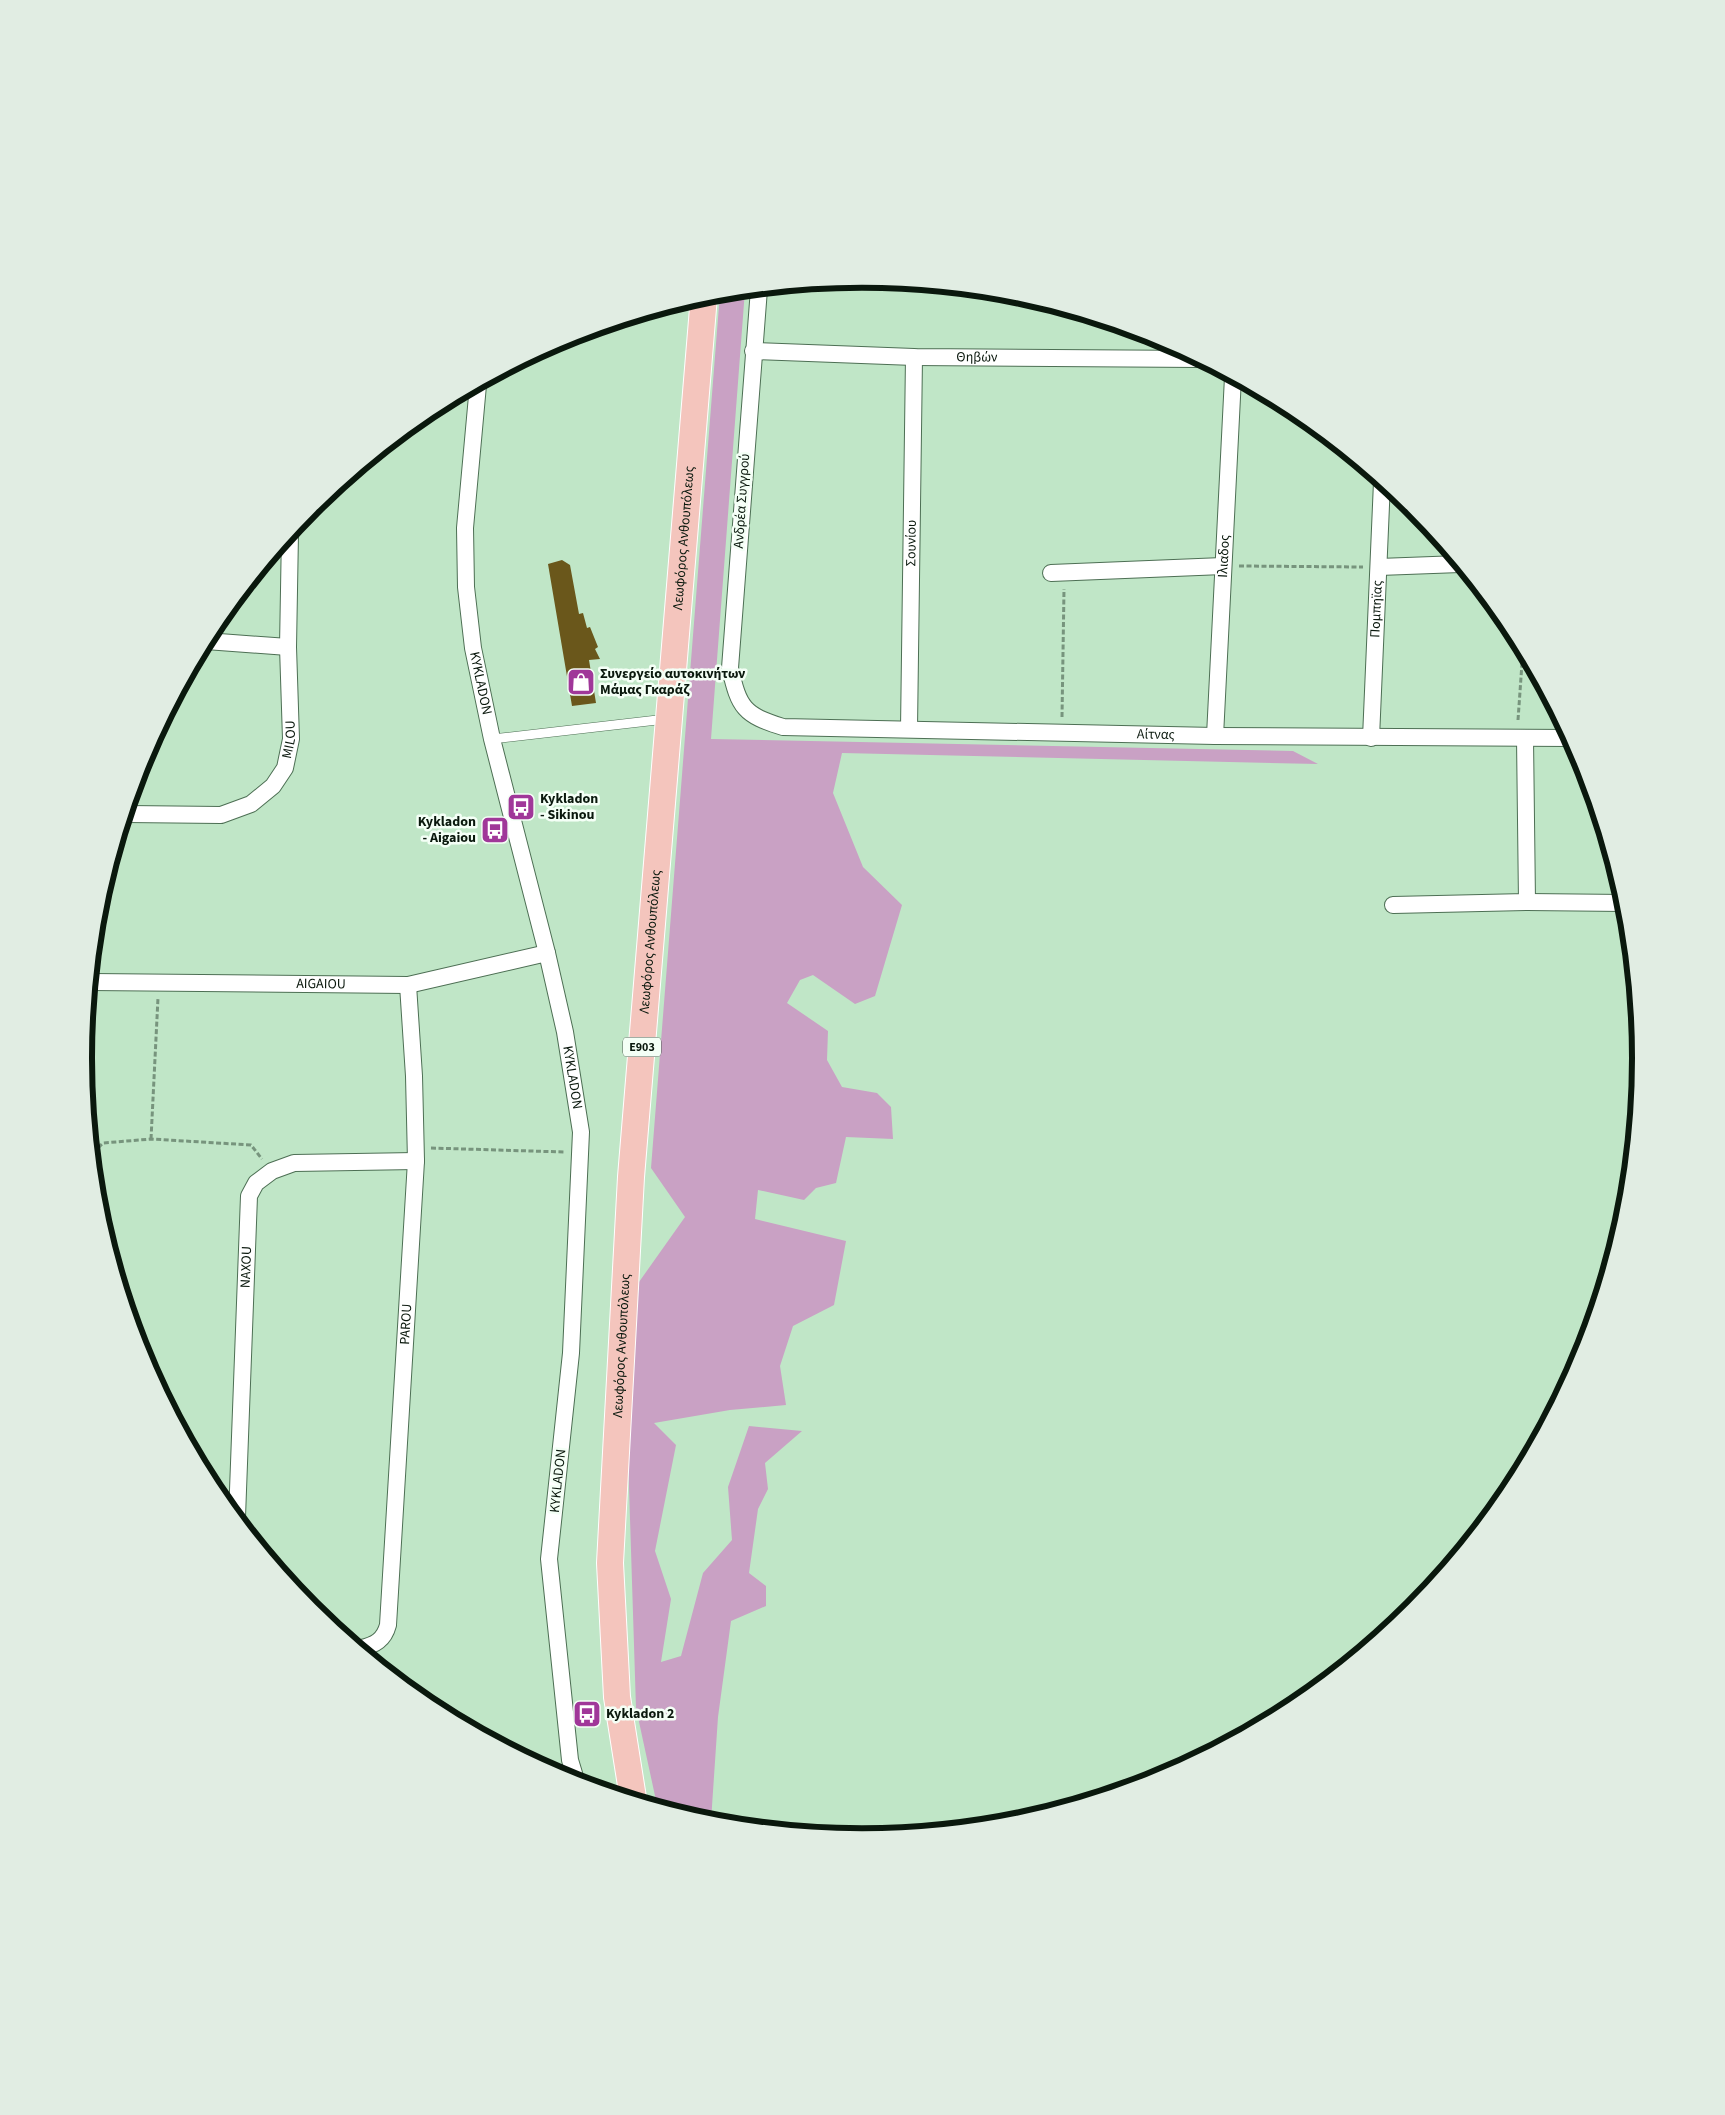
<svg xmlns="http://www.w3.org/2000/svg" width="1725" height="2115" viewBox="0 0 1725 2115" font-family="'Source Sans 3',sans-serif">
<style>
.green{fill:#c9a1c4}
.building{fill:#6a571b}
.lines{fill:none;stroke-linecap:round;stroke-linejoin:round}
.service-casing{stroke:#4d6f54;stroke-width:10}
.minor-casing{stroke:#4d6f54;stroke-width:18}
.primary-casing{stroke:#fff;stroke-width:28}
.path{stroke:#77947d;stroke-width:3;stroke-dasharray:5 2.5;stroke-linecap:butt}
.service{stroke:#fff;stroke-width:9}
.minor{stroke:#fff;stroke-width:16}
.primary{stroke:#f4c5bd;stroke-width:26}
.labels{text-anchor:middle;dominant-baseline:central;stroke-width:5;stroke-linejoin:round;paint-order:stroke}
.shield{fill:#f4fff6;stroke:#505d53;stroke-width:1}
.shield-label{font-size:12px;font-weight:bold;fill:#0a180d}
.street-label{font-size:14px;fill:#0a180d;stroke:#f4fff6}
.poi-label{font-size:14px;font-weight:bold;fill:#0a180d;stroke:#f4fff6;text-anchor:start}
.rim{fill:none;stroke:#0a180d;stroke-width:6}
</style>
<rect width="100%" height="100%" fill="#c0e6c7"/>
<path class="green" d="M 745,290 L 711,739 L 1293,751 L 1318,764 L 842,753 L 833,793 L 863,867 L 902,905 L 875,996 L 855,1004 L 813,975 L 800,980 L 787,1003 L 828,1031 L 827,1060 L 842,1087 L 877,1093 L 891,1107 L 893,1139 L 846,1137 L 836,1183 L 816,1188 L 804,1200 L 758,1190 L 755,1219 L 846,1241 L 834,1305 L 793,1326 L 780,1366 L 786,1405 L 730,1410 L 654,1423 L 676,1445 L 655,1551 L 671,1599 L 661,1662 L 681,1656 L 703,1573 L 732,1540 L 728,1487 L 749,1426 L 802,1431 L 765,1463 L 768,1489 L 758,1509 L 749,1573 L 766,1586 L 766,1606 L 731,1621 L 718,1717 L 711,1821 L 657,1805 L 636,1708 L 627,1424 L 639,1282 L 685,1217 L 651,1168 L 720,293 Z"/>
<path class="building" d="M 562,560 L 570,565 L 579,614 L 583,613 L 587,628 L 590,627 L 598,647 L 595,649 L 600,659 L 589,660 L 596,703 L 572,706 L 548,564 Z"/>
<g class="lines">
<defs>
<path id="service" d="M 492,739 L 666,719"/>
<g id="minor">
<path id="s1" d="M 759,289 L 730,668 C 739,708 744,715 783,727 L 1215,736 L 1571,738"/>
<path id="s2" d="M 753,351 L 914,357 L 1200,359"/>
<path id="s3" d="M 478,385 L 465,528 L 466,587 L 473,648 L 492,739 L 547,953 L 565,1032 L 581,1132 L 571,1353 L 549,1559 L 570,1760 L 576,1780"/>
<path d="M 1379,567 L 1460,564"/>
<path d="M 1051,573 L 1223,566"/>
<path d="M 206,641 L 288,647"/>
<path id="s4" d="M 909,729 L 914,357"/>
<path id="s5" d="M 1215,736 L 1233,377"/>
<path id="s6" d="M 1371,738 L 1382,482"/>
<path id="s7" d="M 127,814 L 221,815 L 251,804 L 273,786 L 285,768 L 291,739 L 288,647 L 290,533"/>
<path d="M 1527,902 L 1625,903"/>
<path d="M 1393,905 L 1527,902 L 1525,738"/>
<path id="s8" d="M 91,982 L 408,985 L 547,953"/>
<path id="s9" d="M 237,1517 L 249,1196 L 256,1183 L 272,1171 L 294,1163 L 416,1161"/>
<path id="s10" d="M 361,1648 C 375,1645 384,1640 388,1625 L 416,1161 L 414,1076 L 408,985"/>
</g>
<g id="primary">
<path id="s11" d="M 633,1798 L 617,1697 L 610,1563 L 631,1177 L 704,296"/>
</g>
</defs>
<use href="#service" class="service-casing"/>
<use href="#minor" class="minor-casing"/>
<use href="#primary" class="primary-casing"/>
<g class="path">
<path d="M 1239,566 L 1363,567"/>
<path d="M 1062,717 L 1064,589"/>
<path d="M 1518,720 L 1523,649"/>
<path d="M 151,1139 L 158,998"/>
<path d="M 431,1148 L 564,1152"/>
<path d="M 93,1153 L 103,1143 L 151,1139 L 251,1145 L 262,1159"/>
</g>
<use href="#service" class="service"/>
<use href="#minor" class="minor"/>
<use href="#primary" class="primary"/>
</g>
<defs>
<symbol id="shop-square" viewBox="-11 -11 22 22"><rect x="-9" y="-9" width="18" height="18" rx="4" fill="#a03799" stroke="#f4fff6"/><path d="M-5-2.5h2.3a2.7 3.5 0 0 1 5.4 0H5L5.5 6h-11ZM-1.5-2.5h3a1.5 2.3 0 0 0-3 0Z" fill="#fff"/></symbol>
<symbol id="bus-square" viewBox="-11 -11 22 22"><rect x="-9" y="-9" width="18" height="18" rx="4" fill="#a03799" stroke="#f4fff6"/><path d="M-5-6H5V4H4V6H2V4H-2V6H-4V4H-5ZM-3.5-4V0h7V-4ZM-3.5 1.2v1.5H-2V1.2ZM2 1.2v1.5H3.5V1.2Z" fill="#fff"/></symbol>
</defs>
<g fill-rule="evenodd">
<use href="#shop-square" x="565" y="666" width="32" height="32"/>
<use href="#bus-square" x="505" y="791" width="32" height="32"/>
<use href="#bus-square" x="479" y="814" width="32" height="32"/>
<use href="#bus-square" x="571" y="1698" width="32" height="32"/>
</g>
<g class="labels">
<rect class="shield" x="623" y="1037.5" width="38" height="19" rx="4"/>
<g class="shield-label">
<text x="642" y="1047">E903</text>
</g>
<g class="street-label">
<text stroke="none"><textPath href="#s2" startOffset="224">Θηβών</textPath></text>
<text transform="translate(742 501) rotate(-86)">Ανδρέα Συγγρού</text>
<text stroke="none"><textPath href="#s11" startOffset="1264">Λεωφόρος Ανθουπόλεως</textPath></text>
<text stroke="none"><textPath href="#s4" startOffset="186">Σουνίου</textPath></text>
<text stroke="none"><textPath href="#s5" startOffset="180">Ιλιαδος</textPath></text>
<text stroke="none"><textPath href="#s6" startOffset="129">Πομπηϊας</textPath></text>
<text stroke="none"><textPath href="#s3" startOffset="300">KYKLADON</textPath></text>
<text stroke="none"><textPath href="#s1" startOffset="839">Αίτνας</textPath></text>
<text stroke="none"><textPath href="#s7" startOffset="205">MILOU</textPath></text>
<text stroke="none"><textPath href="#s11" startOffset="859">Λεωφόρος Ανθουπόλεως</textPath></text>
<text stroke="none"><textPath href="#s8" startOffset="230">AIGAIOU</textPath></text>
<text stroke="none"><textPath href="#s3" startOffset="705">KYKLADON</textPath></text>
<text stroke="none"><textPath href="#s9" startOffset="250">NAXOU</textPath></text>
<text stroke="none"><textPath href="#s10" startOffset="339">PAROU</textPath></text>
<text stroke="none"><textPath href="#s11" startOffset="454">Λεωφόρος Ανθουπόλεως</textPath></text>
<text transform="translate(558 1481) rotate(-84)">KYKLADON</text>
</g>
<g class="poi-label">
<text x="600" y="674">Συνεργείο αυτοκινήτων<tspan x="600" dy="16">Μάμας Γκαράζ</tspan></text>
<text x="540" y="799">Kykladon<tspan x="540" dy="16">- Sikinou</tspan></text>
<text x="476" y="822" text-anchor="end">Kykladon<tspan x="476" dy="16">- Aigaiou</tspan></text>
<text x="606" y="1714">Kykladon 2</text>
</g>
</g>
<path d="M0 0H1725V2115H0ZM92 1058a770 770 0 1 1 1540 0a770 770 0 1 1-1540 0Z" fill="#e1ede3" fill-rule="evenodd"/>
<path class="rim" d="M92 1058a770 770 0 1 1 1540 0a770 770 0 1 1-1540 0Z"/>
</svg>
